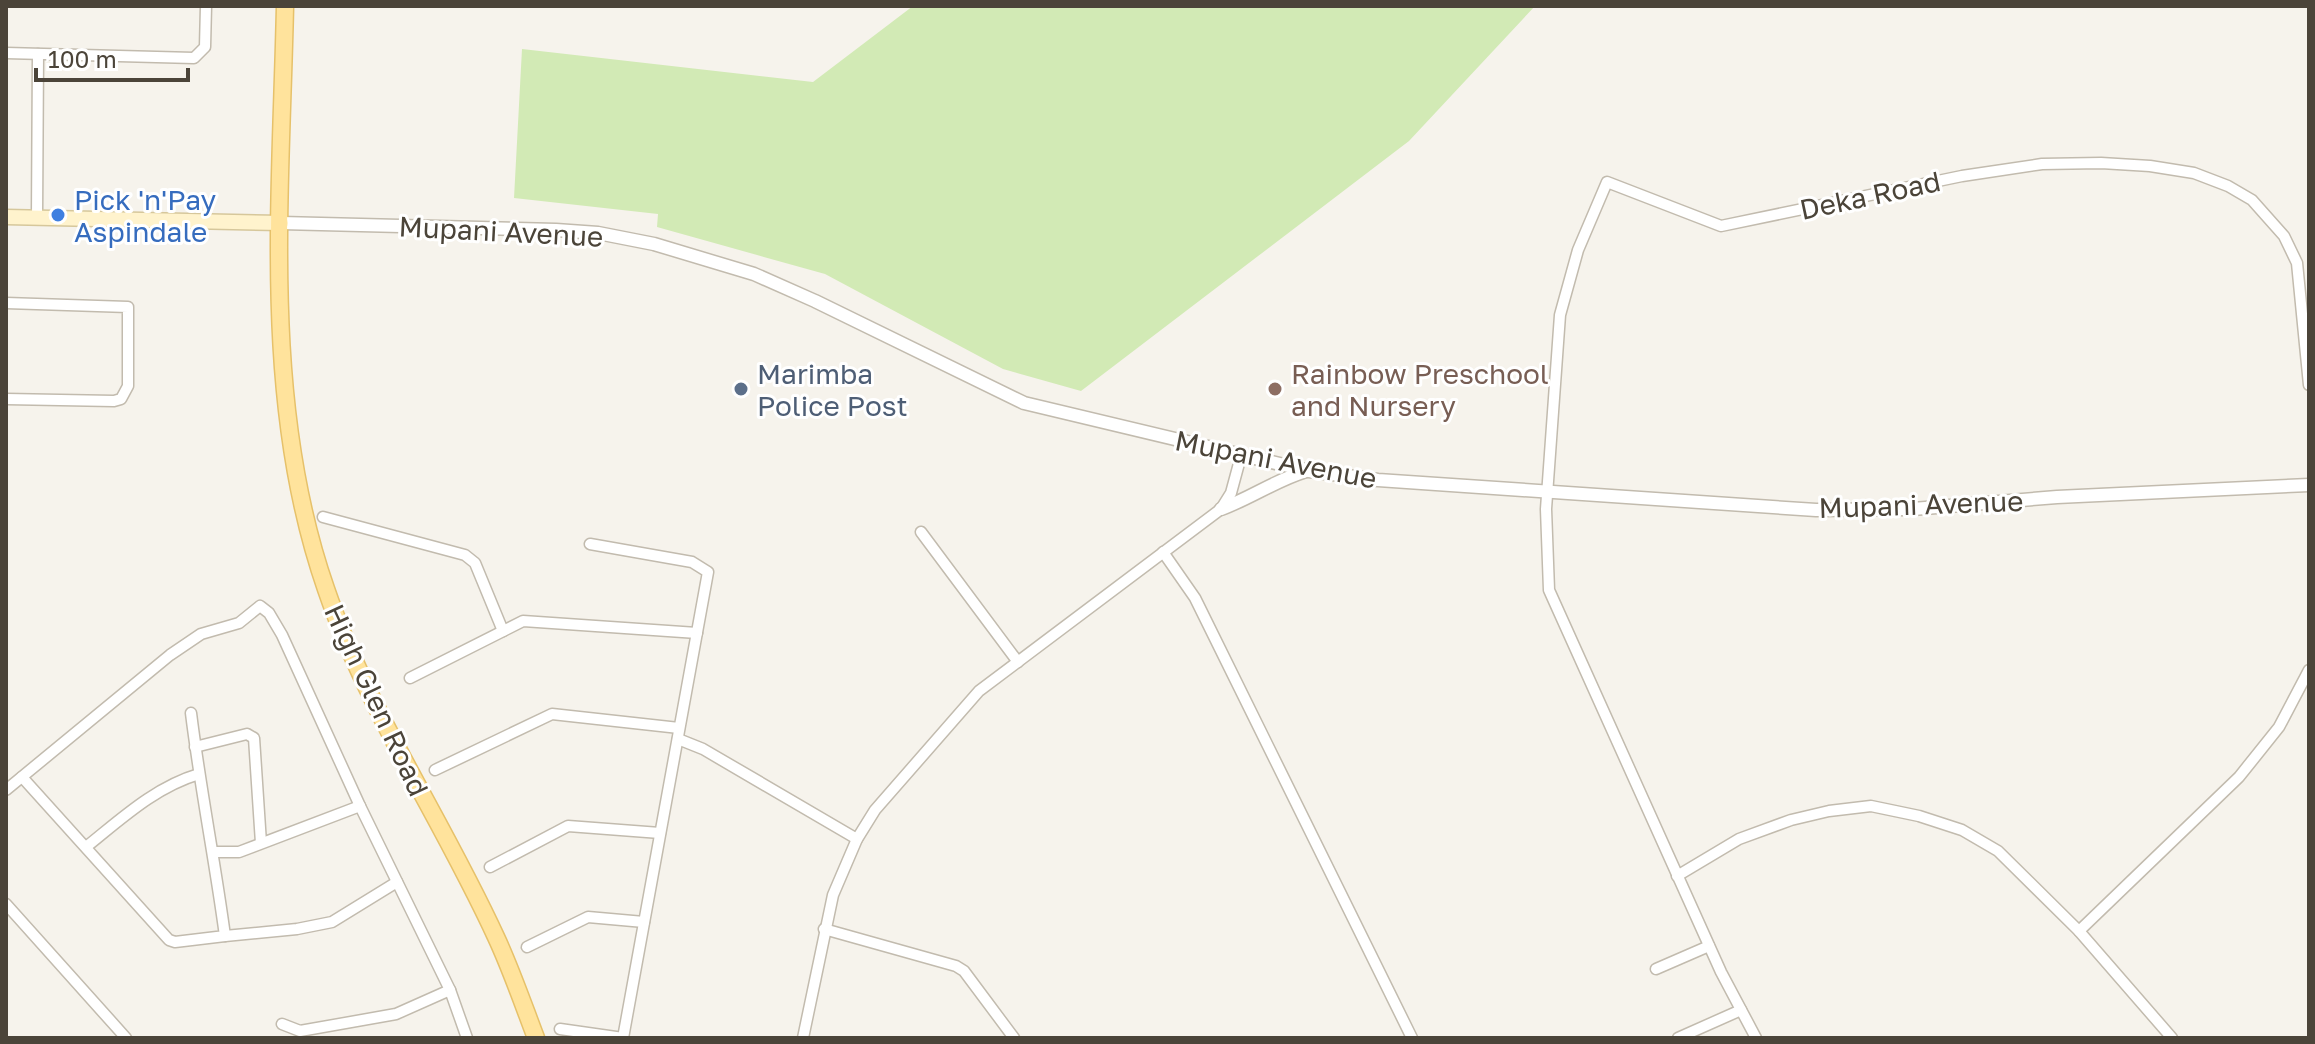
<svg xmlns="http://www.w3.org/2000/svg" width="2315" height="1044" viewBox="0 0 2315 1044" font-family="'Golos Text',sans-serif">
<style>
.green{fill:#d2eab5}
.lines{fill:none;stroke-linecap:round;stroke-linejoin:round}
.minor-casing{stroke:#c2bbae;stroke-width:13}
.tertiary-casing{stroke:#c2bbae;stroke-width:15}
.secondary-casing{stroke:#d6c79b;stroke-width:17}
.primary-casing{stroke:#e6c16a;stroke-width:19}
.minor{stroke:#fff;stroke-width:10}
.tertiary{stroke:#fff;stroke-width:12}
.secondary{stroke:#fff3cd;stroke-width:14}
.primary{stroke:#ffe39c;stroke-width:16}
.shop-dot{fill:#3f7fe0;stroke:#fff;stroke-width:3}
.service-dot{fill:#5c6f8a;stroke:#fff;stroke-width:3}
.education-dot{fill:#8d6e63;stroke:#fff;stroke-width:3}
.labels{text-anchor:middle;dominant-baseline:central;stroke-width:6;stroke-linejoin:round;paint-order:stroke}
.street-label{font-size:28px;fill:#4b4439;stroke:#fff}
.shop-label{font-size:28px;fill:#366cbe;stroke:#fff;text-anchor:start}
.service-label{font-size:28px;fill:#4e5e75;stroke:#fff;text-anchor:start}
.education-label{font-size:28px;fill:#785e54;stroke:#fff;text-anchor:start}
</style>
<rect width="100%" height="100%" fill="#f6f3ec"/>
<path class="green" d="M 913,6 L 1535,6 L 1409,141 L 1081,391 L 1003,369 L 825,274 L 657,227 L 658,214 L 514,198 L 522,49 L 813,82 Z"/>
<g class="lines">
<defs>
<g id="minor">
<path d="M 6,53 L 194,58 L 205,47 L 206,6"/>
<path d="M 37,217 L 38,54"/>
<path d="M 6,303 L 128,307 L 128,386 L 121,399 L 114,401 L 6,399"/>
<path d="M 323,517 L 465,555 L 475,563 L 503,631"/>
<path d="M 921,532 L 1018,662"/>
<path d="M 590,544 L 692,562 L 708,572 L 623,1038"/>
<path d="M 1163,552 L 1195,598 L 1412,1038"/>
<path d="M 410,678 L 523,621 L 697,633"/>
<path d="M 678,739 L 703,749 L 857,839"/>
<path d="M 195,747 L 247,734 L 254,738 L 261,843"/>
<path d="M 435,770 L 552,714 L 679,728"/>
<path d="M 22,777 L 169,940 L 175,942 L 225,936 C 215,861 200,787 191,713"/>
<path d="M 6,790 L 170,655 L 201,634 L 239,623 L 260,606 L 269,613 L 282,635 L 360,806 L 450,990 L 467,1038"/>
<path d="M 86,847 C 121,819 155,787 199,774"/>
<path d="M 214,852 L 239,852 L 360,806"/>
<path d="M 490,867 L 568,826 L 660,833"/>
<path d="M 1677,876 L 1739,839 L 1791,820 L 1829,811 L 1871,806 L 1919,816 L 1962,830 L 1998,851 L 2079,931 L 2172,1038"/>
<path d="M 6,904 L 126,1038"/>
<path d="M 824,929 L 956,966 L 964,971 L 1014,1038"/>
<path d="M 2079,931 L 2239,777 L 2279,727 L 2309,670"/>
<path d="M 225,936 L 297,929 L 332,922 L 397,882"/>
<path d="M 527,947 L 588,917 L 644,922"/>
<path d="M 1656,969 L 1709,946"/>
<path d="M 282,1024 L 300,1031 L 396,1014 L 450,990"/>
<path d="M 560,1029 L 623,1038"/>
<path d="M 803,1038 L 833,895 L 857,839 L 875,810 L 979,691 L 1221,509 L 1231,493 L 1241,456"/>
<path d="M 1678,1038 L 1741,1010"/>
<path d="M 1756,1038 L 1721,972 L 1549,590 L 1546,509 L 1560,315 L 1578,250 L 1607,182 L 1721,226 L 1962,176 L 2042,164 L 2101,163 L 2150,166 L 2194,173 L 2228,186 L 2252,200 L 2284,236 L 2297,263 L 2309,385"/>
</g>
<g id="tertiary">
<path d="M 281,223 L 556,230 L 598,233 L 654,244 L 754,274 L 815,301 L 1024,403 L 1309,471 L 1378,480 L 1816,510 L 1913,509 L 2057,497 L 2309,485"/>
<path d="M 1221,509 C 1251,498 1276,480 1306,471"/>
</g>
<path id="secondary" d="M 6,217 L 281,223"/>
<path id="primary" d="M 285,6 C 281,198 261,403 326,589 C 368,712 442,819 496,937 C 511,969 523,1004 536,1038"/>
</defs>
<use href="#minor" class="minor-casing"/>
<use href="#tertiary" class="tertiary-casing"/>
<use href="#secondary" class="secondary-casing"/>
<use href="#primary" class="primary-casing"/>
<use href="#minor" class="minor"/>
<use href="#tertiary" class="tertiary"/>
<use href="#secondary" class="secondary"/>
<use href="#primary" class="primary"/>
</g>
<circle class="shop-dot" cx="58" cy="215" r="8"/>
<circle class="service-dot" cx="741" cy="389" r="8"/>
<circle class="education-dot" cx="1275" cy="389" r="8"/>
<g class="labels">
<g class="street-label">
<text transform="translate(1870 195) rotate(-12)">Deka Road</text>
<text transform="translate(501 231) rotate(3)">Mupani Avenue</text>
<text transform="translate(1276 459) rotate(11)">Mupani Avenue</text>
<text transform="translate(1921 504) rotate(-2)">Mupani Avenue</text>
<text transform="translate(377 700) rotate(65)">High Glen Road</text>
</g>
<g class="shop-label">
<text x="74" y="199">Pick 'n'Pay<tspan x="74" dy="32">Aspindale</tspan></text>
</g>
<g class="service-label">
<text x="757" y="373">Marimba<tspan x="757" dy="32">Police Post</tspan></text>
</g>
<g class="education-label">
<text x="1291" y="373">Rainbow Preschool<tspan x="1291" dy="32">and Nursery</tspan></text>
</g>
</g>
<rect width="2315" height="1044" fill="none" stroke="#4b4439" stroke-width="16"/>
<path d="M36 68v12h152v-12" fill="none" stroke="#4b4439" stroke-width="4"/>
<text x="48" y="68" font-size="24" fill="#4b4439" stroke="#ffffff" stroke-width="6" paint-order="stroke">100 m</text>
</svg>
